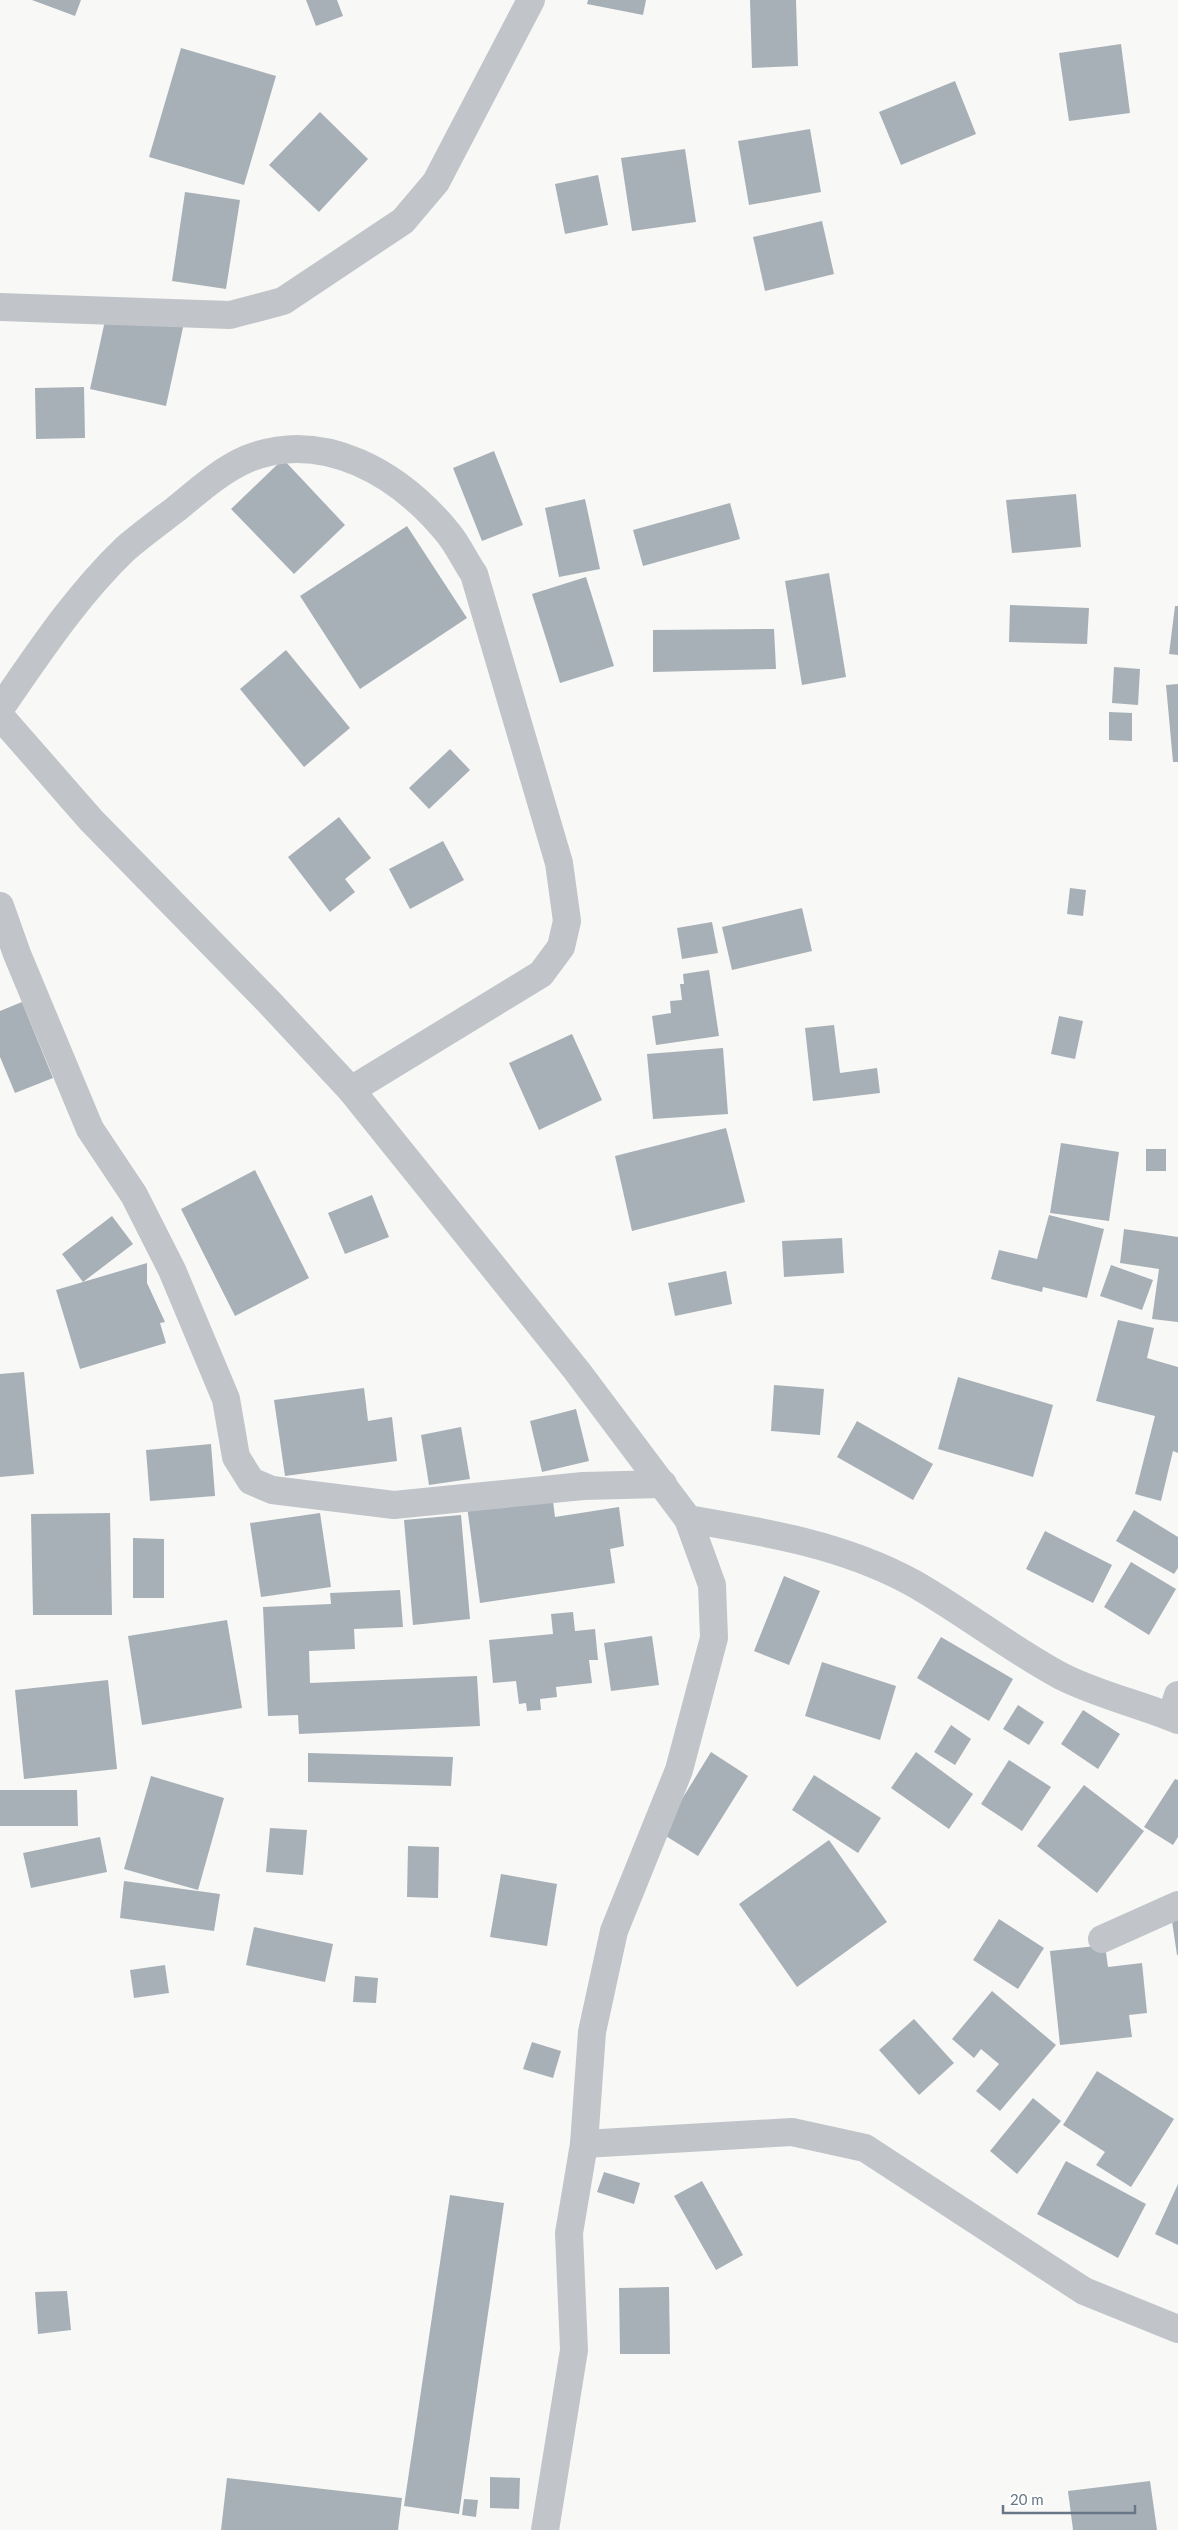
<svg xmlns="http://www.w3.org/2000/svg" width="1178" height="2530" viewBox="0 0 1178 2530" font-family="Lato,sans-serif">
<style>
.building{fill:#a8b0b7}
.lines{fill:none;stroke-linecap:round;stroke-linejoin:round}
.street{stroke:#c1c5ca;stroke-width:28}
</style>
<rect width="100%" height="100%" fill="#f8f8f6"/>
<g class="building">
<path d="M 32,0 L 81,0 L 75,16 Z"/>
<path d="M 306,0 L 337,0 L 343,16 L 316,26 Z"/>
<path d="M 588,0 L 646,0 L 643,15 L 587,4 Z"/>
<path d="M 750,0 L 796,0 L 798,66 L 752,68 Z"/>
<path d="M 1121,44 L 1130,113 L 1069,121 L 1059,53 Z"/>
<path d="M 181,48 L 276,76 L 244,185 L 149,157 Z"/>
<path d="M 955,81 L 976,134 L 901,165 L 879,112 Z"/>
<path d="M 320,112 L 368,159 L 319,212 L 269,165 Z"/>
<path d="M 810,129 L 821,192 L 749,205 L 738,141 Z"/>
<path d="M 685,149 L 696,222 L 632,231 L 621,158 Z"/>
<path d="M 598,175 L 608,225 L 565,234 L 555,184 Z"/>
<path d="M 185,192 L 240,200 L 226,289 L 172,281 Z"/>
<path d="M 822,221 L 834,274 L 765,291 L 753,237 Z"/>
<path d="M 108,307 L 184,323 L 166,406 L 90,389 Z"/>
<path d="M 84,387 L 85,438 L 36,439 L 35,388 Z"/>
<path d="M 494,451 L 523,525 L 482,541 L 453,468 Z"/>
<path d="M 283,459 L 345,525 L 294,574 L 231,509 Z"/>
<path d="M 1076,494 L 1081,547 L 1012,553 L 1006,500 Z"/>
<path d="M 585,499 L 600,569 L 559,577 L 545,508 Z"/>
<path d="M 730,503 L 740,539 L 643,566 L 633,530 Z"/>
<path d="M 407,526 L 467,618 L 360,689 L 300,596 Z"/>
<path d="M 829,573 L 846,677 L 802,685 L 785,581 Z"/>
<path d="M 586,577 L 614,666 L 560,683 L 532,594 Z"/>
<path d="M 1010,605 L 1089,608 L 1087,644 L 1009,642 Z"/>
<path d="M 1175,606 L 1178,606 L 1178,655 L 1169,654 Z"/>
<path d="M 774,629 L 776,669 L 653,672 L 653,630 Z"/>
<path d="M 286,650 L 350,728 L 304,767 L 240,689 Z"/>
<path d="M 1114,667 L 1140,669 L 1138,705 L 1112,703 Z"/>
<path d="M 1178,684 L 1178,762 L 1173,762 L 1166,685 Z"/>
<path d="M 1109,712 L 1132,713 L 1132,741 L 1109,740 Z"/>
<path d="M 450,749 L 470,770 L 429,809 L 409,788 Z"/>
<path d="M 339,817 L 371,858 L 345,879 L 355,892 L 330,912 L 288,857 Z"/>
<path d="M 443,841 L 464,880 L 410,909 L 389,869 Z"/>
<path d="M 1070,888 L 1086,890 L 1083,916 L 1067,914 Z"/>
<path d="M 802,908 L 812,951 L 732,970 L 722,927 Z"/>
<path d="M 712,922 L 718,953 L 682,959 L 677,928 Z"/>
<path d="M 709,970 L 719,1036 L 656,1045 L 652,1016 L 671,1013 L 670,1001 L 682,1000 L 680,984 L 684,984 L 683,974 Z"/>
<path d="M 22,1002 L 53,1078 L 15,1093 L 0,1057 L 0,1011 Z"/>
<path d="M 1059,1016 L 1083,1021 L 1075,1059 L 1051,1054 Z"/>
<path d="M 834,1025 L 840,1073 L 877,1068 L 880,1093 L 813,1101 L 805,1028 Z"/>
<path d="M 572,1034 L 602,1100 L 539,1130 L 509,1063 Z"/>
<path d="M 723,1048 L 728,1114 L 653,1119 L 647,1054 Z"/>
<path d="M 726,1128 L 745,1202 L 632,1231 L 615,1156 Z"/>
<path d="M 1061,1143 L 1119,1152 L 1109,1221 L 1050,1213 Z"/>
<rect x="1146" y="1149" width="20" height="22"/>
<path d="M 255,1170 L 309,1278 L 235,1316 L 181,1209 Z"/>
<path d="M 372,1195 L 389,1237 L 345,1254 L 328,1213 Z"/>
<path d="M 1049,1215 L 1104,1229 L 1087,1298 L 1043,1287 L 1042,1292 L 991,1279 L 999,1250 L 1037,1259 Z"/>
<path d="M 112,1216 L 133,1244 L 83,1282 L 62,1254 Z"/>
<path d="M 1124,1229 L 1178,1237 L 1178,1322 L 1152,1319 L 1159,1269 L 1120,1263 Z"/>
<path d="M 842,1238 L 844,1273 L 784,1277 L 782,1241 Z"/>
<path d="M 147,1263 L 147,1283 L 165,1322 L 160,1323 L 166,1343 L 80,1369 L 56,1290 Z"/>
<path d="M 1111,1265 L 1153,1280 L 1142,1310 L 1100,1296 Z"/>
<path d="M 726,1271 L 732,1304 L 675,1316 L 668,1283 Z"/>
<path d="M 1118,1320 L 1154,1328 L 1147,1358 L 1178,1367 L 1178,1453 L 1173,1451 L 1161,1501 L 1135,1494 L 1155,1416 L 1096,1401 Z"/>
<path d="M 24,1372 L 34,1474 L 0,1477 L 0,1374 Z"/>
<path d="M 958,1377 L 1053,1405 L 1033,1477 L 938,1449 Z"/>
<path d="M 774,1385 L 824,1389 L 820,1435 L 771,1431 Z"/>
<path d="M 364,1388 L 368,1421 L 392,1417 L 397,1461 L 285,1476 L 274,1400 Z"/>
<path d="M 576,1409 L 589,1461 L 542,1472 L 530,1421 Z"/>
<path d="M 857,1421 L 933,1464 L 913,1500 L 837,1457 Z"/>
<path d="M 461,1427 L 470,1479 L 429,1485 L 421,1435 Z"/>
<path d="M 211,1444 L 215,1496 L 150,1501 L 146,1450 Z"/>
<path d="M 552,1493 L 555,1517 L 619,1507 L 624,1546 L 610,1549 L 615,1583 L 480,1603 L 467,1506 Z"/>
<path d="M 1134,1510 L 1178,1537 L 1178,1568 L 1174,1574 L 1116,1541 Z"/>
<path d="M 110,1513 L 112,1615 L 33,1615 L 31,1514 Z"/>
<path d="M 320,1513 L 331,1587 L 261,1597 L 250,1523 Z"/>
<path d="M 461,1515 L 470,1619 L 413,1625 L 404,1520 Z"/>
<path d="M 1045,1531 L 1112,1565 L 1093,1603 L 1026,1569 Z"/>
<path d="M 133,1538 L 164,1539 L 164,1598 L 133,1598 Z"/>
<path d="M 1131,1562 L 1176,1589 L 1149,1635 L 1104,1607 Z"/>
<path d="M 784,1576 L 820,1591 L 789,1665 L 754,1651 Z"/>
<path d="M 400,1590 L 403,1627 L 354,1629 L 355,1649 L 309,1651 L 310,1683 L 477,1676 L 480,1726 L 299,1734 L 298,1715 L 268,1716 L 263,1607 L 331,1604 L 330,1593 Z"/>
<path d="M 573,1612 L 575,1631 L 595,1629 L 598,1660 L 589,1660 L 592,1683 L 556,1687 L 557,1697 L 540,1699 L 541,1710 L 527,1711 L 526,1703 L 519,1704 L 516,1681 L 493,1683 L 489,1640 L 553,1634 L 551,1614 Z"/>
<path d="M 227,1620 L 242,1708 L 142,1725 L 128,1636 Z"/>
<path d="M 652,1636 L 659,1685 L 611,1691 L 604,1643 Z"/>
<path d="M 941,1637 L 1013,1679 L 989,1721 L 917,1678 Z"/>
<path d="M 822,1662 L 896,1686 L 880,1740 L 805,1716 Z"/>
<path d="M 108,1680 L 117,1769 L 24,1779 L 15,1690 Z"/>
<path d="M 1018,1705 L 1044,1722 L 1029,1745 L 1003,1729 Z"/>
<path d="M 1083,1710 L 1120,1734 L 1098,1769 L 1061,1744 Z"/>
<path d="M 951,1725 L 971,1739 L 955,1765 L 934,1752 Z"/>
<path d="M 711,1752 L 748,1776 L 698,1856 L 661,1833 Z"/>
<path d="M 916,1752 L 973,1794 L 949,1829 L 891,1788 Z"/>
<path d="M 308,1753 L 453,1757 L 451,1786 L 308,1782 Z"/>
<path d="M 1009,1760 L 1051,1787 L 1022,1831 L 981,1804 Z"/>
<path d="M 814,1775 L 881,1818 L 858,1853 L 792,1810 Z"/>
<path d="M 151,1776 L 224,1798 L 198,1890 L 124,1869 Z"/>
<path d="M 1175,1779 L 1178,1780 L 1178,1837 L 1173,1845 L 1144,1827 Z"/>
<path d="M 1084,1785 L 1144,1831 L 1097,1893 L 1037,1846 Z"/>
<path d="M 0,1790 L 77,1790 L 78,1826 L 0,1826 Z"/>
<path d="M 270,1828 L 307,1830 L 303,1875 L 266,1872 Z"/>
<path d="M 100,1837 L 107,1872 L 31,1888 L 23,1853 Z"/>
<path d="M 829,1840 L 887,1922 L 797,1987 L 739,1904 Z"/>
<path d="M 408,1846 L 439,1847 L 438,1898 L 407,1897 Z"/>
<path d="M 501,1874 L 557,1884 L 547,1946 L 490,1937 Z"/>
<path d="M 124,1881 L 220,1894 L 214,1931 L 120,1918 Z"/>
<path d="M 999,1919 L 1044,1948 L 1018,1989 L 973,1960 Z"/>
<path d="M 1178,1920 L 1178,1955 L 1177,1955 L 1172,1921 Z"/>
<path d="M 254,1927 L 333,1944 L 325,1982 L 246,1965 Z"/>
<path d="M 1105,1945 L 1108,1967 L 1142,1963 L 1147,2013 L 1129,2015 L 1132,2037 L 1060,2045 L 1050,1951 Z"/>
<path d="M 165,1965 L 169,1993 L 134,1998 L 130,1970 Z"/>
<path d="M 355,1976 L 378,1978 L 376,2003 L 353,2002 Z"/>
<path d="M 992,1991 L 1056,2045 L 1000,2111 L 976,2091 L 999,2064 L 981,2049 L 974,2058 L 952,2039 Z"/>
<path d="M 914,2019 L 954,2063 L 919,2095 L 879,2050 Z"/>
<path d="M 532,2042 L 561,2051 L 553,2078 L 523,2069 Z"/>
<path d="M 1097,2071 L 1174,2119 L 1131,2187 L 1096,2165 L 1105,2152 L 1063,2125 Z"/>
<path d="M 1033,2098 L 1061,2121 L 1017,2174 L 990,2151 Z"/>
<path d="M 1066,2161 L 1146,2204 L 1118,2258 L 1037,2214 Z"/>
<path d="M 604,2172 L 640,2183 L 634,2204 L 597,2192 Z"/>
<path d="M 702,2181 L 743,2255 L 716,2270 L 674,2196 Z"/>
<path d="M 1178,2184 L 1178,2245 L 1155,2234 Z"/>
<path d="M 450,2195 L 504,2203 L 459,2514 L 404,2506 Z"/>
<path d="M 669,2287 L 670,2354 L 620,2354 L 619,2288 Z"/>
<path d="M 67,2291 L 71,2330 L 38,2334 L 35,2292 Z"/>
<path d="M 490,2477 L 520,2478 L 519,2509 L 490,2508 Z"/>
<path d="M 227,2478 L 402,2498 L 398,2530 L 221,2530 Z"/>
<path d="M 1150,2481 L 1157,2530 L 1073,2530 L 1068,2491 Z"/>
<path d="M 464,2499 L 478,2500 L 476,2517 L 462,2515 Z"/>
</g>
<g class="lines">
<g class="street">
<path d="M 0,307 L 230,315 L 283,301 L 403,221 L 436,182 L 531,0"/>
<path d="M 0,709 C 38,654 76,596 125,549 C 141,535 159,522 176,509 C 197,492 221,470 247,459 C 323,428 400,474 448,533 C 458,545 465,561 474,574 L 559,863 L 567,921 L 561,947 L 541,974 L 351,1090"/>
<path d="M 0,716 L 91,820 L 269,1002 L 351,1090 L 577,1371 L 688,1519 L 712,1585 L 714,1638 L 679,1770 L 614,1931 L 592,2032 L 584,2144 L 569,2233 L 574,2350 L 545,2530"/>
<path d="M 0,906 L 17,954 L 90,1129 L 134,1195 L 172,1270 L 226,1399 L 236,1457 L 251,1481 L 272,1490 L 394,1505 L 583,1486 L 663,1484"/>
<path d="M 688,1519 C 765,1532 844,1545 913,1583 C 964,1612 1009,1648 1061,1676 C 1098,1695 1140,1704 1178,1720"/>
<path d="M 1171,1717 L 1178,1695"/>
<path d="M 1102,1939 L 1178,1905"/>
<path d="M 584,2144 L 792,2132 L 865,2148 L 1084,2291 L 1178,2329"/>
</g>
</g>
<path d="M1003 2505v8h132v-8" fill="none" stroke="#677787" stroke-width="2.5"/>
<text x="1010" y="2505" font-size="15" fill="#677787" stroke="#ffffff" stroke-width="4" paint-order="stroke">20 m</text>
</svg>
